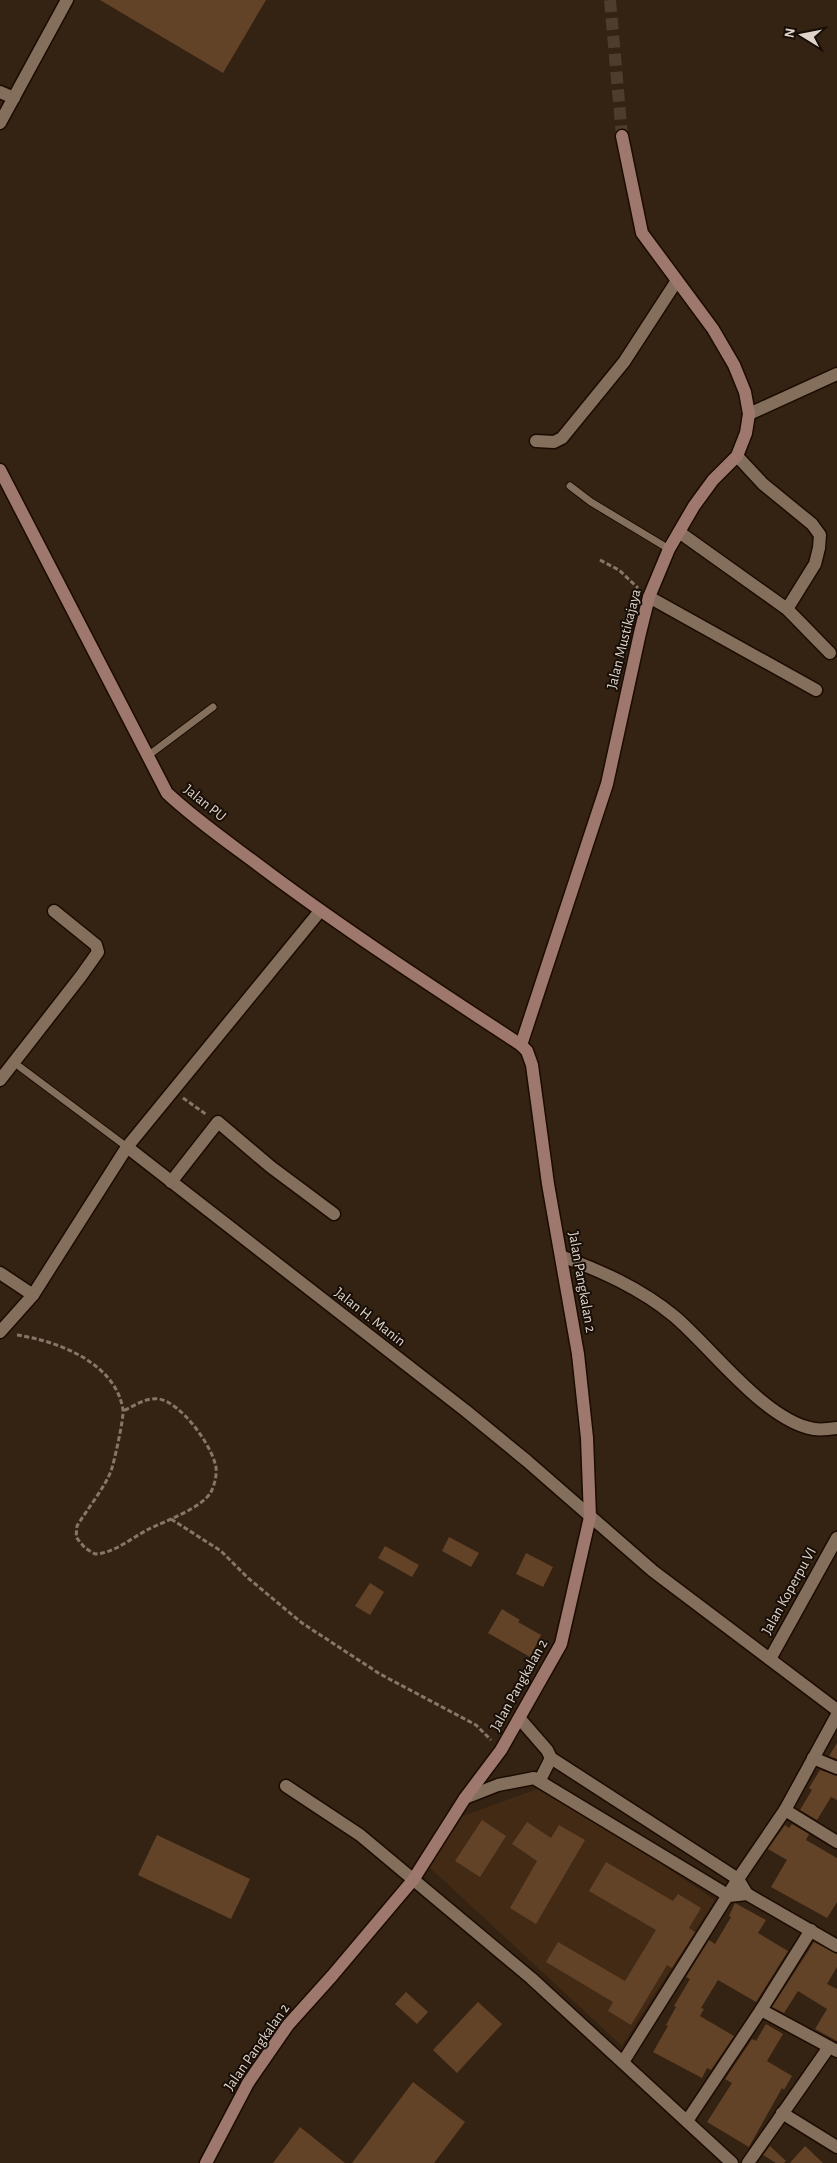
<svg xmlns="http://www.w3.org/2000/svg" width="837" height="2163" viewBox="0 0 837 2163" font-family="'Alegreya Sans',sans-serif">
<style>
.built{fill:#422a15}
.building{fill:#634327}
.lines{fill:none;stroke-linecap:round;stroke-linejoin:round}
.secondary-tunnel{stroke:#4e3d2d;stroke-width:12;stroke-dasharray:12 6;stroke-linecap:butt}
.lane-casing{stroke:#1b0b00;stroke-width:9}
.street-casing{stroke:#1b0b00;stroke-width:15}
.secondary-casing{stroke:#1b0b00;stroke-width:15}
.path{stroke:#867669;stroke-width:3;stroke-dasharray:5 2.5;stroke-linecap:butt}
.lane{stroke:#846f5d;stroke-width:7}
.street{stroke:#846f5d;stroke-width:12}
.secondary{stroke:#9e786d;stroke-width:12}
.labels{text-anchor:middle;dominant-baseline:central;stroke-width:4;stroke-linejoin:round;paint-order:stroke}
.street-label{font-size:15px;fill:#e0d3c9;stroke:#160e07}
</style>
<rect width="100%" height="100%" fill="#342212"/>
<path class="built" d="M 545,1786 L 715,1900 L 622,2046 L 429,1867 L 463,1816 Z"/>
<g class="building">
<path d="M 100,0 L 266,0 L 223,73 Z"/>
<path d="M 449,1537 L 479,1553 L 471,1567 L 442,1551 Z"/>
<path d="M 385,1546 L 419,1565 L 412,1577 L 378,1558 Z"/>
<path d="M 526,1553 L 553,1567 L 543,1587 L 516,1574 Z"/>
<path d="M 370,1583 L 384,1592 L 370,1615 L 355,1606 Z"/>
<path d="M 502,1609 L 520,1620 L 518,1622 L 541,1635 L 530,1657 L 488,1633 Z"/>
<path d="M 837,1743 L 837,1759 L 829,1756 Z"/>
<path d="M 820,1770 L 837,1776 L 837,1800 L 831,1797 L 817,1820 L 800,1810 L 812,1790 L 809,1788 Z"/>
<path d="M 482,1820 L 506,1836 L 480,1877 L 455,1861 Z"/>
<path d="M 527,1822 L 551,1838 L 559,1825 L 585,1840 L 536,1924 L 510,1908 L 537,1861 L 512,1844 Z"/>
<path d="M 792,1824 L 809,1834 L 806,1840 L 837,1858 L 837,1902 L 827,1918 L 771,1887 L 787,1860 L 768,1849 L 785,1825 L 789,1828 Z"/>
<path d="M 157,1835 L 250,1879 L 231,1919 L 138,1875 Z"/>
<path d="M 606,1862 L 673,1901 L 678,1894 L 701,1908 L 689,1928 L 695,1932 L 672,1968 L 667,1965 L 631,2025 L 608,2011 L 613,2002 L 546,1962 L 558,1942 L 625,1981 L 656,1930 L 589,1891 Z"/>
<path d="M 735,1903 L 766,1920 L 758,1933 L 788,1951 L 756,2002 L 718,1980 L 701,2008 L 704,2009 L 700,2016 L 734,2036 L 711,2070 L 707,2068 L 702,2078 L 653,2052 L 668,2026 L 666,2025 L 676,2007 L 674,2006 L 690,1979 L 686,1977 L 709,1940 L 715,1944 L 731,1917 L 729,1916 Z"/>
<path d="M 814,1942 L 837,1954 L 837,1967 L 827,1984 L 837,1989 L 837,2041 L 815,2029 L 827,2009 L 798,1991 L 784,2013 L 772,2007 Z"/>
<path d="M 406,1992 L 428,2012 L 417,2024 L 395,2004 Z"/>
<path d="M 478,2002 L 502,2024 L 457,2073 L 433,2050 Z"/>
<path d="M 766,2024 L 783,2034 L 767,2061 L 792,2076 L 784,2090 L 782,2088 L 749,2147 L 707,2122 L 732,2083 L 725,2079 L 752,2039 L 756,2041 Z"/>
<path d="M 413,2082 L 465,2122 L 434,2163 L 352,2163 Z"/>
<path d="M 300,2127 L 345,2163 L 273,2163 Z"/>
<path d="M 770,2146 L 786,2161 L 784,2163 L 776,2163 L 763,2155 Z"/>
<path d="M 805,2146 L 823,2163 L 790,2163 Z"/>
</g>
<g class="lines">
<path class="secondary-tunnel" d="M 610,0 L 622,136"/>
<defs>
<g id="lane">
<path d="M 570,486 L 591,502 L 669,549"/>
<path d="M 149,755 L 213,707"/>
<path d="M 20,1067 L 127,1147"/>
</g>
<g id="street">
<path d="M 0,92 L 14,98"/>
<path d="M 0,123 L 67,0"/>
<path d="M 749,414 L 837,374"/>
<path d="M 536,441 L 554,442 L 562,438 L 624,362 L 676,282"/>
<path d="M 737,456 L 763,484 L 812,524 L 820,535 L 819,548 L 815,564 L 787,609"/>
<path d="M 679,532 L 787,609 L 830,653"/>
<path d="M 649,597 L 816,690"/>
<path d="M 0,1080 L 81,976 L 98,952 L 96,945 L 54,911"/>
<path d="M 127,1147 L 466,1411 L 527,1461 L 653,1571 L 837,1710"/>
<path d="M 171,1182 L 218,1122 L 271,1167 L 334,1214"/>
<path d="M 561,1256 C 601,1271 640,1288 674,1316 C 711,1347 765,1421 814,1429 C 821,1430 830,1429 837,1428"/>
<path d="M 0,1273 L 33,1295"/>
<path d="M 0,1332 L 33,1295 L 127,1147 L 320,911"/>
<path d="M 770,1659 L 837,1538"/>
<path d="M 813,1758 L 837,1768"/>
<path d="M 540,1780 L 551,1758"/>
<path d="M 286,1786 L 360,1835 L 531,1978 L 732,2163"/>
<path d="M 465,1798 L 498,1785 L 534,1778 L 729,1896 L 747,1894 L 738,1879 L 551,1758 L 547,1750 L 520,1719"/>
<path d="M 785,1810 L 837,1842"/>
<path d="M 747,1894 L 837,1946"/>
<path d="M 761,2010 L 837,2051"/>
<path d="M 623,2062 L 738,1879 L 785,1810 L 837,1715"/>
<path d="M 782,2113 L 837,2147"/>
<path d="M 687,2121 L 761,2010 L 811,1930"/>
<path d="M 748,2163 L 829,2047"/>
</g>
<g id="secondary">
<path d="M 0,470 L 167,793 C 199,823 235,847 269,873 C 351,934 436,989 521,1045 L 527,1051 L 532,1065 L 548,1184 L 578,1354 L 587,1438 L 590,1517 L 561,1644 L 501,1750 L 465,1798 L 413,1880 L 332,1976 L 288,2025 L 248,2083 L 206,2163"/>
<path d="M 521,1045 L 607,784 L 640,633 L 649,597 L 669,549 L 694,506 L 713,480 L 737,456 L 746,433 L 749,414 L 745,392 L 734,365 L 713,329 L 642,233 L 622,136"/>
</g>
</defs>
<use href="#lane" class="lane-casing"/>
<use href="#street" class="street-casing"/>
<use href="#secondary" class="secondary-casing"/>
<g class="path">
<path d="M 600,560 L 619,570 L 638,588"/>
<path d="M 183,1098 L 207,1115"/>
<path d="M 17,1335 C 58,1341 116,1363 123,1410 C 124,1418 114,1463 111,1471 C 105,1487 86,1511 77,1526 L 76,1537 L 85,1548 L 95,1554 C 115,1553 131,1538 149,1529 C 165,1521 202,1508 211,1492 C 215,1484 218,1471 215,1463 C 209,1442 181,1403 159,1399 C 146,1397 134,1406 123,1411"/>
<path d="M 171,1519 L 221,1551 L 248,1578 L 302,1623 L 380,1674 L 476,1725 L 491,1740"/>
</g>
<use href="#lane" class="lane"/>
<use href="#street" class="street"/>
<use href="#secondary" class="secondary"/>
</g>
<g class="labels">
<g class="street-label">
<text transform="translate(624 639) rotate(-76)">Jalan Mustikajaya</text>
<text transform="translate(205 803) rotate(39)">Jalan PU</text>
<text transform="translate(582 1282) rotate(80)">Jalan Pangkalan 2</text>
<text transform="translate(370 1317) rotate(38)">Jalan H. Manin</text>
<text transform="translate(789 1591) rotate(-61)">Jalan Koperpu VI</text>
<text transform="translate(519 1685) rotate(-61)">Jalan Pangkalan 2</text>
<text transform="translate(257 2047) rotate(-55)">Jalan Pangkalan 2</text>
</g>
</g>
<g transform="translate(802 35) rotate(280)" stroke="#160e07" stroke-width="4" paint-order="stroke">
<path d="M0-4L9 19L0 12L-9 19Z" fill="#e0d3c9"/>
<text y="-8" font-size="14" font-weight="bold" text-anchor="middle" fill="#e0d3c9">N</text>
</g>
</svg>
